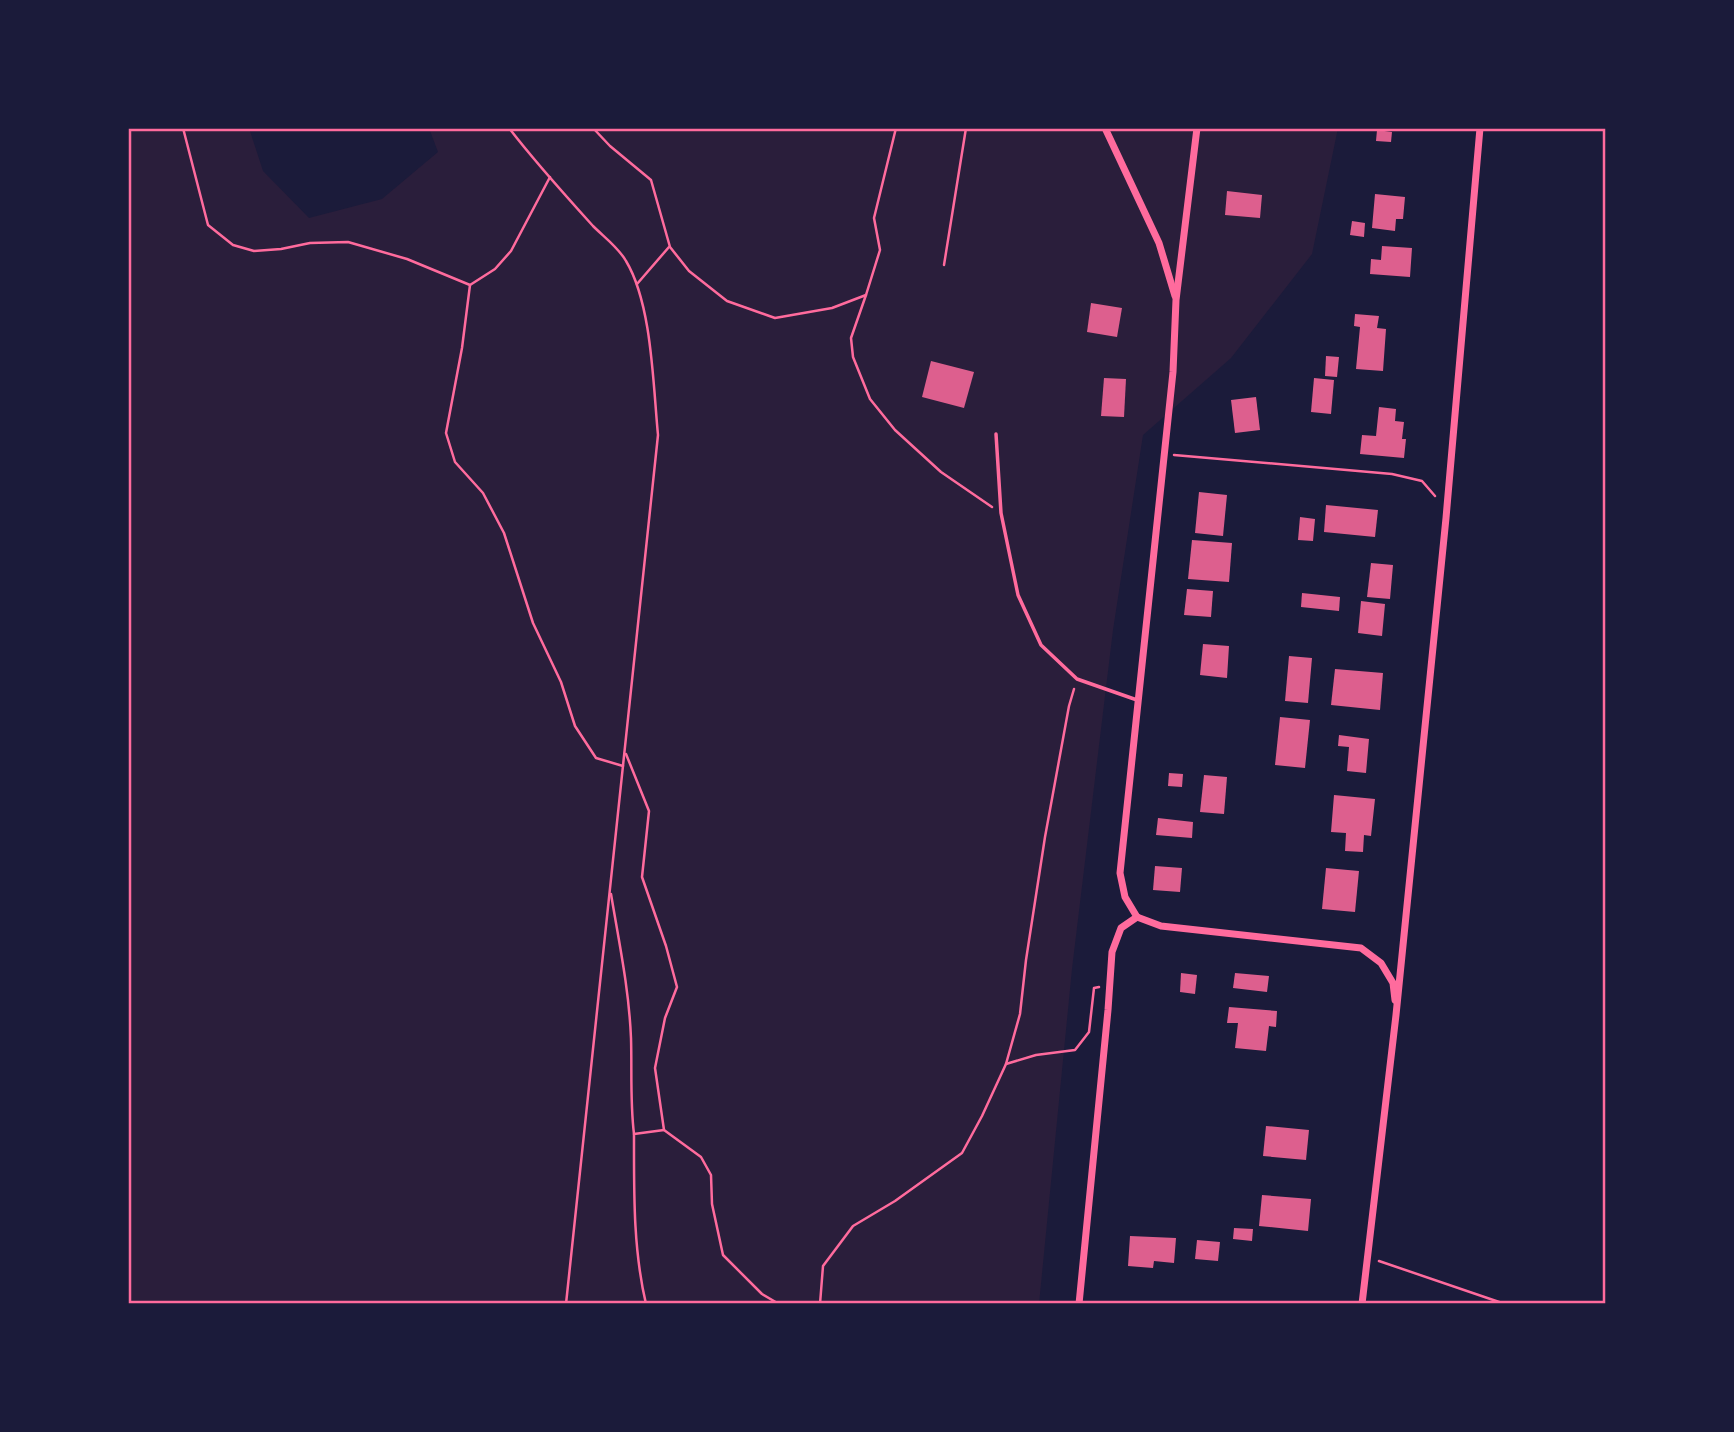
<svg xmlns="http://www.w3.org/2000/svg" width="1734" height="1432" viewBox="0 0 1734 1432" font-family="'Nunito Sans',sans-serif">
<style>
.green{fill:#2a1e3b}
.building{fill:#dd5f8e}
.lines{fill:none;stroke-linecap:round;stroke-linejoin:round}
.path{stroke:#ff6b9d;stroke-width:2.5}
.service{stroke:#ff6b9d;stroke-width:3.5}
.minor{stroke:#ff6b9d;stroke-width:7}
.neatline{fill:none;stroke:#ff6b9d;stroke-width:2.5}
</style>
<rect width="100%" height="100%" fill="#1b1b3a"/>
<path class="green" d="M 128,128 L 249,128 L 263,171 L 309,218 L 382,199 L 438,152 L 429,128 L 1338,128 L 1312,254 L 1231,358 L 1143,435 L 1113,630 L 1072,969 L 1039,1304 L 128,1304 Z"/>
<g class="building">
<path d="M 1377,130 L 1392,132 L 1391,142 L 1376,141 Z"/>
<path d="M 1227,191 L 1262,195 L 1260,218 L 1225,215 Z"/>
<path d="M 1375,194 L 1405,197 L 1403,219 L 1396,219 L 1395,231 L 1372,228 Z"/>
<path d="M 1352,221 L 1365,223 L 1364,237 L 1350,235 Z"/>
<path d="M 1382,246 L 1412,248 L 1410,277 L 1370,274 L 1371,259 L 1381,260 Z"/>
<path d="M 1091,303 L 1122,308 L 1117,337 L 1087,332 Z"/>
<path d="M 1355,314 L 1379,316 L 1377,328 L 1386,329 L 1383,371 L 1356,369 L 1360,327 L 1354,326 Z"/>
<path d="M 1326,356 L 1339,357 L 1337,377 L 1325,376 Z"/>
<path d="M 931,361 L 974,372 L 964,408 L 922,397 Z"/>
<path d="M 1104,378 L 1126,379 L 1124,417 L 1101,416 Z"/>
<path d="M 1314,378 L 1334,380 L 1331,414 L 1311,412 Z"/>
<path d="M 1256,397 L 1260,430 L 1235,433 L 1231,400 Z"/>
<path d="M 1379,407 L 1396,409 L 1395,421 L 1404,422 L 1402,439 L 1406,439 L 1404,458 L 1360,454 L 1362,435 L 1376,436 Z"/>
<path d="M 1199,492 L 1227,495 L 1223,536 L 1195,533 Z"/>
<path d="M 1326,505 L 1378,510 L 1375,537 L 1324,532 Z"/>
<path d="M 1300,517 L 1315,519 L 1313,541 L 1298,540 Z"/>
<path d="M 1192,540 L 1232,543 L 1229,582 L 1188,579 Z"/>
<path d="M 1371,563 L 1393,565 L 1390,599 L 1367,597 Z"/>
<path d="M 1187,589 L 1213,591 L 1211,617 L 1184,615 Z"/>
<path d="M 1302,593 L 1340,597 L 1339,611 L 1301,607 Z"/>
<path d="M 1361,601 L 1385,604 L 1382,636 L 1358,633 Z"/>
<path d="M 1203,644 L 1229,646 L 1227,678 L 1200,675 Z"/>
<path d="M 1289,656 L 1312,658 L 1308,703 L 1285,701 Z"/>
<path d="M 1335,669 L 1383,673 L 1380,710 L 1331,705 Z"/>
<path d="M 1280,717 L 1310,720 L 1305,768 L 1275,765 Z"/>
<path d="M 1339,735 L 1369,739 L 1366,773 L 1347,771 L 1349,747 L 1338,746 Z"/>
<path d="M 1169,773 L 1183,774 L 1182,787 L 1168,786 Z"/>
<path d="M 1204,775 L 1227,777 L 1224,814 L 1200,812 Z"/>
<path d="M 1334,795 L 1375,799 L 1371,836 L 1364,835 L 1363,852 L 1345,851 L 1346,833 L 1331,832 Z"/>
<path d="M 1158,818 L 1193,822 L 1192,838 L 1156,835 Z"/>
<path d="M 1155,866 L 1182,868 L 1180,892 L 1153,890 Z"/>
<path d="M 1326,868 L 1359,871 L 1355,912 L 1322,909 Z"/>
<path d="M 1181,973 L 1197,975 L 1195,994 L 1180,992 Z"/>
<path d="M 1235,973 L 1269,976 L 1267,992 L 1233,988 Z"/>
<path d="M 1229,1007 L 1277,1011 L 1276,1027 L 1269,1026 L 1266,1051 L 1235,1048 L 1238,1023 L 1227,1023 Z"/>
<path d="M 1266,1126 L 1309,1130 L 1306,1160 L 1263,1156 Z"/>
<path d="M 1262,1195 L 1311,1199 L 1308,1231 L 1259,1226 Z"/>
<path d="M 1234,1228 L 1253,1229 L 1252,1241 L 1233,1239 Z"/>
<path d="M 1130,1236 L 1176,1238 L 1174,1263 L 1154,1261 L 1153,1268 L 1128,1266 Z"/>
<path d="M 1197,1240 L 1220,1242 L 1218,1261 L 1195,1259 Z"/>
</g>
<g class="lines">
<g class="path">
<path d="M 183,128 L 208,225 L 233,245 L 254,251 L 281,249 L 310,243 L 348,242 L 407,259 L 470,285"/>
<path d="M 509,128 C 535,162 564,194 593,226 C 604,237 619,248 626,261 C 652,304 653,384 658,435 L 566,1304"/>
<path d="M 593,128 L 610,146 L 651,180 L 670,247 L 689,271 L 727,301 L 775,318 L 832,308 L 866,295 L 851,338 L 853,357 L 870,399 L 895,430 L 941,472 L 992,507"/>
<path d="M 550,177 L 511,251 L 495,269 L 470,285 L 462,348 L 446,433 L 455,462 L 483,493 L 504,533 L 533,623 L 561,682 L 575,726 L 596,758 L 623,766"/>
<path d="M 944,265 L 966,128"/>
<path d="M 637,284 L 669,247"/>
<path d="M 866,295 L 880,250 L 874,218 L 896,128"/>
<path d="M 1174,455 L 1392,474 L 1422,481 L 1435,496"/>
<path d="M 626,754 L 649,811 L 642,877 L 666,946 L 677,987 L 665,1018 L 655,1068 L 664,1130 L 701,1157 L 711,1175 L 712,1204 L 723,1255 L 762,1294 L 779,1304"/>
<path d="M 611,894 C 619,942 629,989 631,1038 C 632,1070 630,1102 634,1134"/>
<path d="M 1006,1064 L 1020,1014 L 1026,960 L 1045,837 L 1069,706 L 1074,689"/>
<path d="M 1379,1261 L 1505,1304"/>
<path d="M 646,1304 C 633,1249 634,1191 634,1134 L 664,1130"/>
<path d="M 820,1304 L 823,1266 L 853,1226 L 895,1201 L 962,1153 L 982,1116 L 1006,1064 L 1036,1055 L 1075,1050 L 1089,1032 L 1094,988 L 1099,987"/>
</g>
<path class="service" d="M 996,434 L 1001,513 L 1018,595 L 1041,645 L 1077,679 L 1137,700"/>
<g class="minor">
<path d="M 1105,128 L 1159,243 L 1175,296"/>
<path d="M 1137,917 L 1125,897 L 1120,873 L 1173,372 L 1176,300 L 1197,128"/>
<path d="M 1137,917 L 1161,926 L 1361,948 L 1381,963 L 1393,983 L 1395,1000"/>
<path d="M 1079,1304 L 1108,1010 L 1112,952 L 1121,928 L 1137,917"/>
<path d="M 1362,1304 L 1396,1015 L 1446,518 L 1480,128"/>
</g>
</g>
<rect width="1734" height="1432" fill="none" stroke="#1b1b3a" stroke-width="259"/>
<rect x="130" y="130" width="1474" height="1172" class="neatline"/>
</svg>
